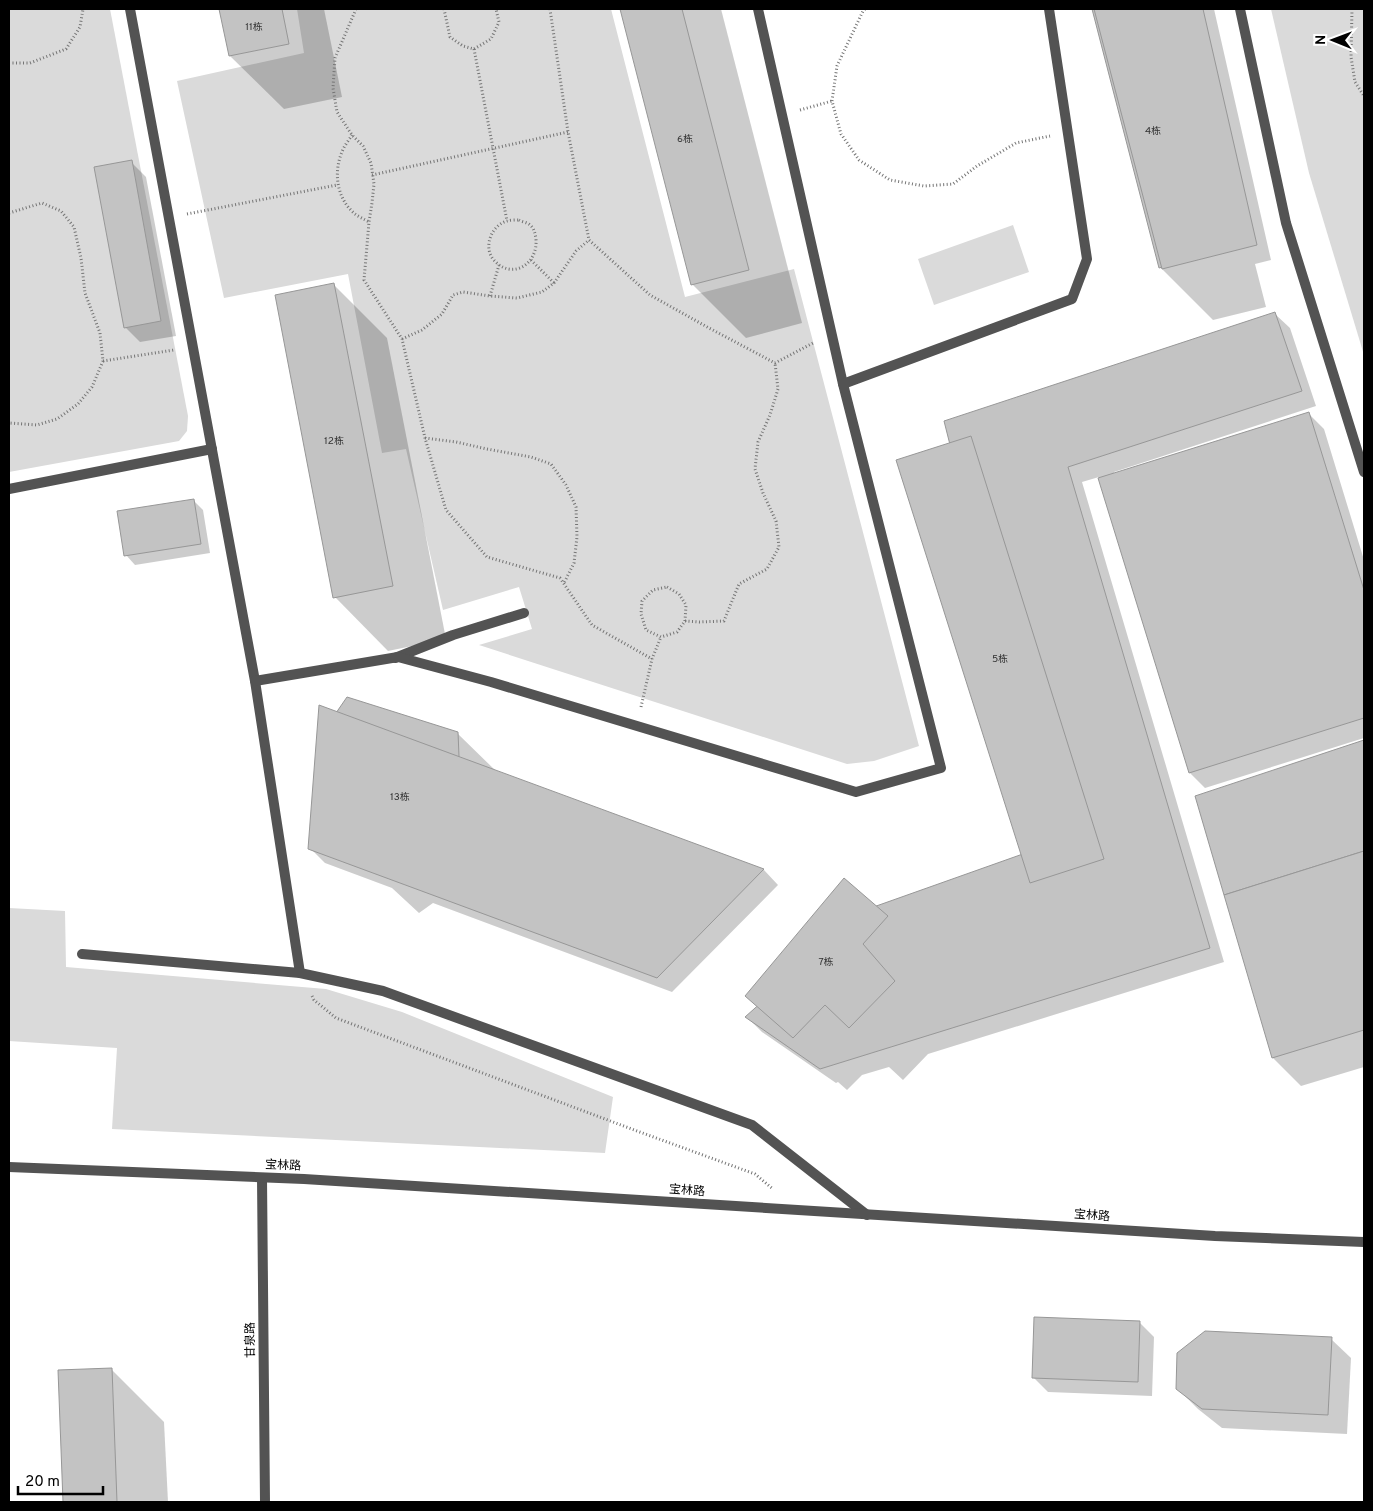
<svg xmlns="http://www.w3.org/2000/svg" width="1373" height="1511" viewBox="0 0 1373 1511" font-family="Overpass,'Noto Sans SC',sans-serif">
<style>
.green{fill:#dadada}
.shadow{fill:#0003}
.building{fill:#c3c3c3;stroke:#979797}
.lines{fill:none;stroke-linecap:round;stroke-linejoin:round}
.path{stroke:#757575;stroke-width:3;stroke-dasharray:1 2.5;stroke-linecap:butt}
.service{stroke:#535353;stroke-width:10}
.minor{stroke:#535353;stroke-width:10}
.tertiary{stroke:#535353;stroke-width:10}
.labels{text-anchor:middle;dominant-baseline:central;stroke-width:5;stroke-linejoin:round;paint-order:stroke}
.number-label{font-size:10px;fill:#313131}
.street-label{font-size:12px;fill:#000;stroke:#fff}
</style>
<rect width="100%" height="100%" fill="#fff"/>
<g class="green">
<path d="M 9,9 L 110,9 L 188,416 L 187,431 L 179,441 L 9,472 Z"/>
<path d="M 297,9 L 611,9 L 685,297 L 794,269 L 919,746 L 874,761 L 847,764 L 479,645 L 532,629 L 519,587 L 443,610 L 406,449 L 382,453 L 348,274 L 224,298 L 177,81 L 304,53 Z"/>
<path d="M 1271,9 L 1364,9 L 1364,355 L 1309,173 Z"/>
<path d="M 1013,225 L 1029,272 L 934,305 L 918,259 Z"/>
<path d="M 9,908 L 65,911 L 66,967 L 326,989 L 402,1012 L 613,1097 L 605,1153 L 112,1129 L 117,1048 L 9,1041 Z"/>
</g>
<g class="shadow">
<path d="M 221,9 L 324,9 L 342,97 L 284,109 L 230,56 Z"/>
<path d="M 621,9 L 721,9 L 802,323 L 746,338 L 692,284 Z"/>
<path d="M 1094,9 L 1214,9 L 1271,260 L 1255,264 L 1266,307 L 1213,320 L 1160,267 Z"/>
<path d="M 131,162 L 146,177 L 176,336 L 140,342 L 125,327 Z"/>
<path d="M 334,285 L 387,338 L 446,639 L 388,651 L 335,597 Z"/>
<path d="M 1275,314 L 1290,328 L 1316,406 L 1114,472 L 1114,475 L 1309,414 L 1324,429 L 1364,560 L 1364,738 L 1205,788 L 1190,773 L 1099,477 L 1082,482 L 1224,962 L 928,1054 L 903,1080 L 889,1067 L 862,1075 L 847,1090 L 838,1082 L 836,1083 L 762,1032 L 747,1017 L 876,907 L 1022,856 L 951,444 Z"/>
<path d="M 193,500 L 203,510 L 210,553 L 135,565 L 126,555 Z"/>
<path d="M 337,713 L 457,733 L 497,772 L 764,870 L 778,885 L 672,992 L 433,903 L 419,913 L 392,888 L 325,863 L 310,848 Z"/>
<path d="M 1364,742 L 1364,1067 L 1301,1086 L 1273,1058 L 1197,796 Z"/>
<path d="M 1139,1322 L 1154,1337 L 1152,1396 L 1048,1392 L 1033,1377 Z"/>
<path d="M 1331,1339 L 1351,1358 L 1347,1434 L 1222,1428 L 1198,1409 L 1178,1389 Z"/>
<path d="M 111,1369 L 164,1422 L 168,1502 L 64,1502 L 59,1371 Z"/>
</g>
<g class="building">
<path d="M 219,9 L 282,9 L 289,44 L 229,56 Z"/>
<path d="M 620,9 L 682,9 L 749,270 L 691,285 Z"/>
<path d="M 1092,9 L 1151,9 L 1214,253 L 1159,268 Z"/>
<path d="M 1094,9 L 1203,9 L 1257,245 L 1162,269 Z"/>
<path d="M 132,160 L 161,321 L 124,328 L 94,167 Z"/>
<path d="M 334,283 L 393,586 L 333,598 L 275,295 Z"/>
<path d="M 1275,312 L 1302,391 L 1068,467 L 1210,948 L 820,1069 L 745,1017 L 865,910 L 1051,844 L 944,421 Z"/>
<path d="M 1309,412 L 1364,590 L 1364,718 L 1189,773 L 1098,478 Z"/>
<path d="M 971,436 L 1104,859 L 1030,883 L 896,460 Z"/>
<path d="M 194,499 L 201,544 L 124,556 L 117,511 Z"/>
<path d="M 347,697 L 458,732 L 462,830 L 411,828 L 365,861 L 321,819 L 360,774 L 327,726 Z"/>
<path d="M 319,705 L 764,869 L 657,978 L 308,849 Z"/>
<path d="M 1364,740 L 1364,851 L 1224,895 L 1195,796 Z"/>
<path d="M 1364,851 L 1364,1030 L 1272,1058 L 1224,895 Z"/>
<path d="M 844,878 L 888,916 L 863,944 L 895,981 L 849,1028 L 825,1005 L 793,1038 L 745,996 Z"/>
<path d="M 1034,1317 L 1140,1321 L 1138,1382 L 1032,1378 Z"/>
<path d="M 1205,1331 L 1332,1337 L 1328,1415 L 1202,1409 L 1176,1389 L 1177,1353 Z"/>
<path d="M 112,1368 L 117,1502 L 63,1502 L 58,1370 Z"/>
</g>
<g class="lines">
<g class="path">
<path d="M 356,9 L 335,58 L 333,88 L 337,112 L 352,135 L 363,146 L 371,163 L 374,184 L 372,203 L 369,222 L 364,280 L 402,339 L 425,438 L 446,510 L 487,557 L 560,578 L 592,625 L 652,659"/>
<path d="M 444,9 L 450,37 L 463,46 L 474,49 L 491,39 L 499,22 L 496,9"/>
<path d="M 550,9 L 568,132 L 589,240 L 650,295 L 709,328 L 775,363 L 813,343"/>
<path d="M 865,9 L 863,11 L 837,66 L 832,101 L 841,134 L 859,160 L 890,180 L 924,186 L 953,184 L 977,166 L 1016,143 L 1050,136"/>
<path d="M 1352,9 L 1351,57 L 1355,82 L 1364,96"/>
<path d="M 474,49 L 507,221"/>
<path d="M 9,63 L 30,63 L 66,49 L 80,27 L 83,9"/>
<path d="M 800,110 L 832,101"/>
<path d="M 352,135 C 349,140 344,146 342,152 C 333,173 337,199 355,214 C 359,217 364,219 369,222"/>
<path d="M 372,175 L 568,132"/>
<path d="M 9,213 L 42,203 L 61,211 L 74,227 L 81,258 L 85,293 L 100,333 L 103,361 L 92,387 L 78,404 L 57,419 L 37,425 L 9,423"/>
<path d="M 187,214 L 337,185"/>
<path d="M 519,220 C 522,222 527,222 530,225 C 534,228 535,233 536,239 C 538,265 511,281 493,259 C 483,246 492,225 507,221 C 510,220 515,220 519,220 Z"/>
<path d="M 531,260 L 554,283"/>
<path d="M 490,296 L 499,265"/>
<path d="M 402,339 L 422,330 L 442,314 L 453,295 L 463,292 L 490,296 L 517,298 L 542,292 L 554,283 L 576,251 L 589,240"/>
<path d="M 103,361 L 174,350"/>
<path d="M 425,438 L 456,442 L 487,449 L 531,457 L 551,464 L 566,485 L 576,507 L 577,537 L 574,563 L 564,583"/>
<path d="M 667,587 L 679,594 L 686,605 L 685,621 L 677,632 L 661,637 L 646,630 L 641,614 L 642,601 L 653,590 Z"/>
<path d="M 685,621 L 699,622 L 724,621 L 739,584 L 767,569 L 779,547 L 776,521 L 763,493 L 755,469 L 758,442 L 770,415 L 778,389 L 775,363"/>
<path d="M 641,707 L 652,659 L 661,637"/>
<path d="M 312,996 L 314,1000 L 336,1018 L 637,1131 L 755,1174 L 773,1189"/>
</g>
<g class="service">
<path d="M 758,9 L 843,384"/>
<path d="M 395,658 L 453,635 L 524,613"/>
</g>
<g class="minor">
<path d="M 130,9 L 255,681 L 300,973"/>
<path d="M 1240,9 L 1286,223 L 1364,472"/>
<path d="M 9,489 L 212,449"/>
<path d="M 255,681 L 398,657 L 491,682 L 856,792 L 941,768 L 843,384 L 1072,299 L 1087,259 L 1049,9"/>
<path d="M 82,954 L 300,973 L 383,991 L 752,1125 L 867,1215"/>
<path d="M 262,1178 L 265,1502"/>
</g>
<path class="tertiary" d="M 9,1167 L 304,1179 L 1215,1236 L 1364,1242"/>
</g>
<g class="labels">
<g class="number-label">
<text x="254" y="27">11栋</text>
<text x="1153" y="131">4栋</text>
<text x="685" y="139">6栋</text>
<text x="334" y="441">12栋</text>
<text x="1000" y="659">5栋</text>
<text x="400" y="797">13栋</text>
<text x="826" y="962">7栋</text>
</g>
<g class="street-label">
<text transform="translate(283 1166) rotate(2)">宝林路</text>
<text transform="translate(687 1191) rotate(4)">宝林路</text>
<text transform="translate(1092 1216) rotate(4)">宝林路</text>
<text transform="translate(251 1340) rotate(-91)">甘泉路</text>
</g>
</g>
<rect width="1373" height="1511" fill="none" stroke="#000000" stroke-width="20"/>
<g transform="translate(1333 40) rotate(271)" stroke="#ffffff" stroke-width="4" paint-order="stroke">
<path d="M0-4L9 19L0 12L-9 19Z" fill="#000000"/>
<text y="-8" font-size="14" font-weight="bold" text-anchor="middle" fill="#000000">N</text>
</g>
<path d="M18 1486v8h85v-8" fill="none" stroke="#000000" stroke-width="2.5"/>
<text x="25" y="1486" font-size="15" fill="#000000" stroke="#ffffff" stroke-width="4" paint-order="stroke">20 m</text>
</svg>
